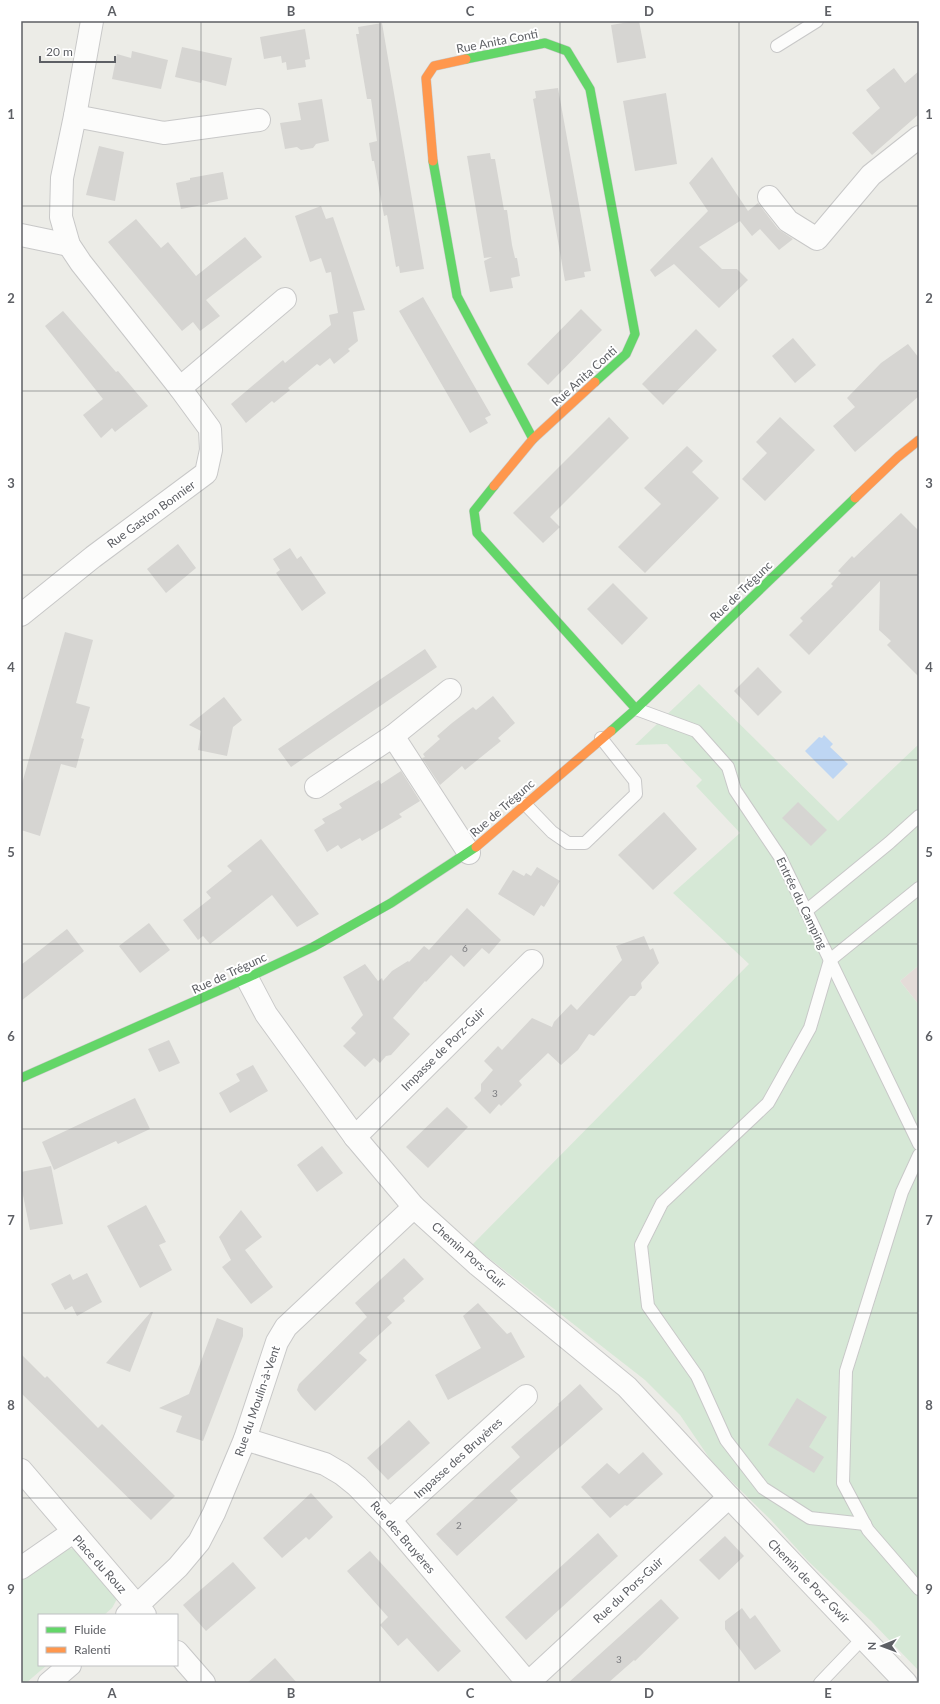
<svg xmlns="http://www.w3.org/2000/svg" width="940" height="1704" viewBox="0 0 940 1704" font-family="Lato,sans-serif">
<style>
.medical{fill:#e4dcd8}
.green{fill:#d6e8d6}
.water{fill:#bed6f3}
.building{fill:#d6d5d2}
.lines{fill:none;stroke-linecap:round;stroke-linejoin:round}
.lane-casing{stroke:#c8c8c8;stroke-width:14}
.street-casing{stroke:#c8c8c8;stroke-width:24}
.fast-casing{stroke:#c9c9c9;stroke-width:10}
.slow-casing{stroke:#c9c9c9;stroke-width:10}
.lane{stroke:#fcfcfb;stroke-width:12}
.street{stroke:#fcfcfb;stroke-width:22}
.fast{stroke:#63d668;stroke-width:9}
.slow{stroke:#ff974d;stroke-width:9}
.grid{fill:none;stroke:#5d5f64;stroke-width:1;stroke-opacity:0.55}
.labels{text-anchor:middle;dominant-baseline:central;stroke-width:4;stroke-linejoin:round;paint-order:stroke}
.number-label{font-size:10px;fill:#7c7d80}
.street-label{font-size:12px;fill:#5d5f64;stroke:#fff}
.neatline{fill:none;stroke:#5d5f64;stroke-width:1.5}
.grid-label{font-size:13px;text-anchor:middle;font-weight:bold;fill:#5d5f64}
</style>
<rect width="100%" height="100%" fill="#ecece7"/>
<path class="medical" d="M 919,965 L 919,1005 L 900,981 Z"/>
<g class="green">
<path d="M 699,684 L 838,821 L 919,744 L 919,965 L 900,981 L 919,1005 L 919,1671 L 871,1621 L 808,1561 L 771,1520 L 722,1472 L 710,1459 L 680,1415 L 645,1380 L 472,1245 L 749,964 L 673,893 L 740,833 L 696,786 L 702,780 L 667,744 L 635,745 Z"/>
<path d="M 67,1548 L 80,1550 L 117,1599 L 112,1608 L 104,1615 L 39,1615 L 39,1665 L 47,1665 L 26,1683 L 21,1683 L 21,1580 L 53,1556 Z"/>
</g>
<path class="water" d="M 824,735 L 833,744 L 830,747 L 848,764 L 833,779 L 805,751 L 819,737 L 822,738 Z"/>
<g class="building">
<path d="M 635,21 L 639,21 L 646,58 L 617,63 L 611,25 Z"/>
<path d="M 382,23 L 424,269 L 400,273 L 399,266 L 396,267 L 387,215 L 384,216 L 374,161 L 372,161 L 369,143 L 377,141 L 371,99 L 367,99 L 356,34 L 359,34 L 358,27 Z"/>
<path d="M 305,29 L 310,59 L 305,60 L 306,67 L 287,70 L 286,62 L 282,63 L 281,56 L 264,59 L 260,37 Z"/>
<path d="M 182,47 L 232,58 L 226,86 L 202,80 L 201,83 L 175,77 Z"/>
<path d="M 132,51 L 168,60 L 161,89 L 112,79 L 117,54 L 131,58 Z"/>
<path d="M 894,68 L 905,83 L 919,71 L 919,114 L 872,155 L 852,133 L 880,108 L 866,90 Z"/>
<path d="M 558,88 L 591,271 L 584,272 L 585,277 L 565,281 L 533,99 L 536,98 L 535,91 Z"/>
<path d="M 666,93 L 677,164 L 635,171 L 623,101 Z"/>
<path d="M 322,99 L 329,141 L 316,144 L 313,148 L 301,150 L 297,147 L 285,149 L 280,123 L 301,120 L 298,103 Z"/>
<path d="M 99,146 L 124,152 L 115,201 L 86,195 Z"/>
<path d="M 490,153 L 491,159 L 495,159 L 504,210 L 507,210 L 512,245 L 515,258 L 517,258 L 520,276 L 511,278 L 513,288 L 490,292 L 484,261 L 492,257 L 484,258 L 467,156 Z"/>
<path d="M 712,157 L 748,211 L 758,203 L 778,229 L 793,239 L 779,250 L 760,229 L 752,236 L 740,221 L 699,247 L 722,269 L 737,269 L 748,280 L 719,308 L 674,264 L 655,277 L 650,270 L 708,211 L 689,183 Z"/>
<path d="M 223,172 L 228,199 L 208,203 L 208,204 L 181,209 L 176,183 L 190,180 L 190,178 Z"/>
<path d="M 321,206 L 326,219 L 333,217 L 365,310 L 353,312 L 358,341 L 348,349 L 350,351 L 334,364 L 330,358 L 320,366 L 317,364 L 288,388 L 290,390 L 274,403 L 272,401 L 246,423 L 231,404 L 283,360 L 285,363 L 331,325 L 329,315 L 338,313 L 331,272 L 326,273 L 321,258 L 310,262 L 295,216 Z"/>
<path d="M 136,219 L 161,248 L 168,242 L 196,276 L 245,237 L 262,257 L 206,300 L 220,316 L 200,331 L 193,322 L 182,331 L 108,242 Z"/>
<path d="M 423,297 L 491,415 L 485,418 L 488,423 L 470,433 L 399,311 Z"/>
<path d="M 581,309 L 602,330 L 548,385 L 527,364 Z"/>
<path d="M 63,311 L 116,372 L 118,371 L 148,406 L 115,432 L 112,428 L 101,438 L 83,415 L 103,399 L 45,326 Z"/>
<path d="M 696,329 L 717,350 L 663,405 L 642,384 Z"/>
<path d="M 793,338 L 816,365 L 795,383 L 772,356 Z"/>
<path d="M 908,344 L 919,358 L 919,396 L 855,452 L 833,426 L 855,407 L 847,398 L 881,363 Z"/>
<path d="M 609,417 L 629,438 L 550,517 L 560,527 L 543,543 L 513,513 Z"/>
<path d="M 780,417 L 815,450 L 765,501 L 742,479 L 767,453 L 756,442 Z"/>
<path d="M 687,446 L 703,461 L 692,472 L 719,498 L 645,573 L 618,547 L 661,504 L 644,488 Z"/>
<path d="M 901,513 L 919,531 L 919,677 L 887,645 L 891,641 L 879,630 L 880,581 L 809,655 L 789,635 L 803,621 L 800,618 L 833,586 L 831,584 L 841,573 L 838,571 L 852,556 L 854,558 Z"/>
<path d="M 178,544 L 196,568 L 166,593 L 147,569 Z"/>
<path d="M 290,548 L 297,559 L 301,556 L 326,593 L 302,611 L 276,573 L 280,570 L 273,559 Z"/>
<path d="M 613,583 L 648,618 L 622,645 L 587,609 Z"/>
<path d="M 65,632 L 93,640 L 76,703 L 90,707 L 81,738 L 84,739 L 76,768 L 61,764 L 40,836 L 21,830 L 21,787 Z"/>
<path d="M 425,649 L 437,667 L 291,767 L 278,749 Z"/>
<path d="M 758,667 L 782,692 L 758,716 L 734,691 Z"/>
<path d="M 493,696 L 515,723 L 498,738 L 501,741 L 465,770 L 462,766 L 440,785 L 422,758 L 425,757 L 423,754 L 440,739 L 437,736 L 452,723 L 473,707 L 476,710 Z"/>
<path d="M 224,697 L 242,720 L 233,727 L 227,756 L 198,750 L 201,731 L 189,725 Z"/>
<path d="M 401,771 L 420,801 L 399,814 L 402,817 L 362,841 L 360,838 L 341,849 L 338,845 L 327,852 L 314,830 L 325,823 L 322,819 L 342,808 L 339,804 L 379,780 L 381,784 Z"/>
<path d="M 798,802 L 827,830 L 811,846 L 782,818 Z"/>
<path d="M 664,812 L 697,849 L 653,890 L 618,855 Z"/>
<path d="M 261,839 L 319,914 L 297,927 L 272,895 L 210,944 L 203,936 L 198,940 L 183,920 L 211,898 L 206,892 L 232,871 L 227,866 Z"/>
<path d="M 537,867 L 560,881 L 544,907 L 541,905 L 534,916 L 498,894 L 513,870 L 524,876 L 526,873 L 531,876 Z"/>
<path d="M 467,908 L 501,940 L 489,954 L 482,948 L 464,967 L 451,955 L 426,982 L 425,981 L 393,1018 L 410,1034 L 391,1055 L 386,1056 L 380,1063 L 374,1058 L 365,1067 L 343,1046 L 356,1033 L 351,1028 L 363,1015 L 343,977 L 365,964 L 378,981 L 382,978 L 383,981 L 392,971 L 408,961 L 409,962 L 424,946 L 429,950 Z"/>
<path d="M 149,923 L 170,950 L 140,973 L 119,946 Z"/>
<path d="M 67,929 L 84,951 L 21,1001 L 21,965 Z"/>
<path d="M 644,936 L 650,950 L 653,948 L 659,963 L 641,983 L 642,988 L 635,996 L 630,996 L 594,1036 L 589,1034 L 578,1050 L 561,1065 L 548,1053 L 519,1081 L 522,1085 L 501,1106 L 499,1104 L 490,1114 L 474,1098 L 481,1091 L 481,1084 L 493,1070 L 484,1061 L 498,1046 L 502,1050 L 532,1018 L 552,1027 L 554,1022 L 571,1004 L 577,1010 L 622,960 L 616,946 Z"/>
<path d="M 169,1040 L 180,1063 L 159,1072 L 148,1049 Z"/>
<path d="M 253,1065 L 268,1091 L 230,1113 L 219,1093 L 240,1081 L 236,1074 Z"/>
<path d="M 135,1098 L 150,1129 L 118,1144 L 116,1141 L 54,1170 L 42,1142 Z"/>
<path d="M 447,1107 L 468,1127 L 428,1168 L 406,1147 Z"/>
<path d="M 322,1146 L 343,1173 L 317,1192 L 297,1165 Z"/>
<path d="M 51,1166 L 63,1224 L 30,1230 L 21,1185 L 21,1172 Z"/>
<path d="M 146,1205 L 166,1242 L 159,1245 L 172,1270 L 140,1288 L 107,1226 Z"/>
<path d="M 241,1210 L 262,1237 L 245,1250 L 273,1287 L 251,1304 L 222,1267 L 231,1260 L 219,1237 Z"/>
<path d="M 404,1258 L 424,1279 L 403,1298 L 405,1301 L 387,1317 L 392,1323 L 359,1353 L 367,1360 L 315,1411 L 301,1396 L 297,1390 L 299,1384 L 367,1317 L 355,1303 Z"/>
<path d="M 87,1273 L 102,1302 L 77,1316 L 72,1306 L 65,1310 L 51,1284 L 70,1274 L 73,1280 Z"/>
<path d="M 478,1303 L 507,1334 L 511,1332 L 525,1357 L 448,1400 L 435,1375 L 481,1348 L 463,1316 Z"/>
<path d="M 151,1312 L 153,1312 L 130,1372 L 106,1363 Z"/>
<path d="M 217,1318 L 243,1328 L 243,1336 L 203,1441 L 176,1432 L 182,1416 L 159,1408 L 189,1394 Z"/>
<path d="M 21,1354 L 45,1378 L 47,1376 L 98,1428 L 102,1424 L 175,1496 L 151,1520 L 21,1393 Z"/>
<path d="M 580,1384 L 603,1409 L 510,1491 L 518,1500 L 457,1556 L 436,1534 L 520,1457 L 511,1447 L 559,1405 L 558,1404 Z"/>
<path d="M 797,1398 L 827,1417 L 809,1447 L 824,1457 L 814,1473 L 768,1445 Z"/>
<path d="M 409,1420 L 430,1443 L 388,1480 L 367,1458 Z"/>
<path d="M 643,1452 L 663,1474 L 627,1506 L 625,1505 L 610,1518 L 581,1487 L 607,1463 L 619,1474 Z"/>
<path d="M 311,1493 L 333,1517 L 309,1540 L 306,1537 L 282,1558 L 263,1538 Z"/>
<path d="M 598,1533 L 618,1556 L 526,1640 L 505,1617 Z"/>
<path d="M 725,1536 L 744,1556 L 719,1580 L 699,1560 Z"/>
<path d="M 370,1551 L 461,1651 L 438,1672 L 407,1638 L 398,1646 L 380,1625 L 388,1617 L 347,1571 Z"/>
<path d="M 233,1562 L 256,1588 L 206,1631 L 183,1605 Z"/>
<path d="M 661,1599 L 679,1618 L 635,1661 L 634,1660 L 608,1683 L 568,1683 Z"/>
<path d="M 742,1608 L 750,1619 L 755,1615 L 781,1651 L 755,1670 L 725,1629 L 725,1621 Z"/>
<path d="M 275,1658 L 297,1683 L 247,1683 Z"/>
</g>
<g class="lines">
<defs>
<g id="lane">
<path d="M 777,46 L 817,21"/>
<path d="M 636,709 L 696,731 L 728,767 L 735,790 L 780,857 L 919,1144"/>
<path d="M 525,804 L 552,832 L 568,843 L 585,843 L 636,794 L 635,781 L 601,738"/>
<path d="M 806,911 L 889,843 L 919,816"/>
<path d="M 919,1155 L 902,1192 L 846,1371 L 843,1483 L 868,1530 L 919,1589"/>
<path d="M 865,1524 L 810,1518 L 763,1488 L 726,1440 L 697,1376 L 648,1306 L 641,1245 L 662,1203 L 768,1103 L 810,1028 L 830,960 L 919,888"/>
<path d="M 820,1683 L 863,1638"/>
</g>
<g id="street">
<path d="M 75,116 L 164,133 L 259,120"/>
<path d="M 769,197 L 788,221 L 817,239 L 871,175 L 919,137"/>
<path d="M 21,235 L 69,245"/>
<path d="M 180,388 L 285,299"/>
<path d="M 21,615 L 93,557 L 206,473 L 211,450 L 210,429 L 180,388 L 81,263 L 69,245 L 61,217 L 62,178 L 75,116 L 92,21"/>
<path d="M 393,736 L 450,690"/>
<path d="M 316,787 L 393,736 L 469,853"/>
<path d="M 247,978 L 266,1014 L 355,1137 L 414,1207 L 478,1265 L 627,1387 L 729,1497 L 906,1683"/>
<path d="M 355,1137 L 532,961"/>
<path d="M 245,1439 L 325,1464 L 342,1474 L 357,1486 L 390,1520 L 528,1683"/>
<path d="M 21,1470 L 145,1615"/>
<path d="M 390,1520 L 526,1396"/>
<path d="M 21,1568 L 73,1532"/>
<path d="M 127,1615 L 178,1567 L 199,1542 L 214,1513 L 245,1439 L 277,1342 L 286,1327 L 414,1207"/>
<path d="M 177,1652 L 204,1683"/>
<path d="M 49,1683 L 70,1665"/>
<path d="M 528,1683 L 729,1497"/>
</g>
<g id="fast">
<path d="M 466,59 L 545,43 L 567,51 L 590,89 L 635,334 L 626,354 L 595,382"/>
<path d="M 433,161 L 457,296 L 533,439"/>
<path d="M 494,486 L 474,511 L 477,533 L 636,709"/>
<path d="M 611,731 L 636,709 L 855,498"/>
<path d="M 21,1078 L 247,978 L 313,947 L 391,903 L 476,847"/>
</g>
<g id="slow">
<path d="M 433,161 L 426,78 L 434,66 L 466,59"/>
<path d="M 494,486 L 533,439 L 595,382"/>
<path d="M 855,498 L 898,457 L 919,440"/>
<path d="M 476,847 L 611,731"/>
</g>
</defs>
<use href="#lane" class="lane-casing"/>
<use href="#street" class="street-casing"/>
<use href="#fast" class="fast-casing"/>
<use href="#slow" class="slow-casing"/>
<use href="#lane" class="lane"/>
<use href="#street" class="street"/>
<use href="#fast" class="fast"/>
<use href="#slow" class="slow"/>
</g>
<path class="grid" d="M 201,21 L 201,1683M 380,21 L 380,1683M 560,21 L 560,1683M 739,21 L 739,1683M 21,206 L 919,206M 21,391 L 919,391M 21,575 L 919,575M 21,760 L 919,760M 21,944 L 919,944M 21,1129 L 919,1129M 21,1313 L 919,1313M 21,1498 L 919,1498"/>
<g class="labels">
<g class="number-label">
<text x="465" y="948">6</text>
<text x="495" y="1093">3</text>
<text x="459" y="1525">2</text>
<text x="619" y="1659">3</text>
</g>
<g class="street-label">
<text transform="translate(497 41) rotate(-11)">Rue Anita Conti</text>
<text transform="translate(584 376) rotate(-42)">Rue Anita Conti</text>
<text transform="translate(151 514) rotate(-36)">Rue Gaston Bonnier</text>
<text transform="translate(741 591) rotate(-44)">Rue de Trégunc</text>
<text transform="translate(502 808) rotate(-41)">Rue de Trégunc</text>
<text transform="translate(802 903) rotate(64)">Entrée du Camping</text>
<text transform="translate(229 973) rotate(-25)">Rue de Trégunc</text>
<text transform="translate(443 1049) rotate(-45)">Impasse de Porz-Guir</text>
<text transform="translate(469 1255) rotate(41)">Chemin Pors-Guir</text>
<text transform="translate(257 1401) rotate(-71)">Rue du Moulin-à-Vent</text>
<text transform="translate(458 1458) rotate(-42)">Impasse des Bruyères</text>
<text transform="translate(403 1537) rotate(49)">Rue des Bruyères</text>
<text transform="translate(100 1564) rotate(48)">Place du Rouz</text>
<text transform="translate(809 1581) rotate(46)">Chemin de Porz Gwir</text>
<text transform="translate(628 1590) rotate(-43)">Rue du Pors-Guir</text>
</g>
</g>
<rect width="940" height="1704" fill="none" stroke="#ffffff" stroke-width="44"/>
<rect x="38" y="1614" width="140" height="52" fill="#ffffff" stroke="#bebfc1"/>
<rect x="46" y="1627" width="20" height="6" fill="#63d668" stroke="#bebfc1"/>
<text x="74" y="1634" font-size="12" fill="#5d5f64">Fluide</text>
<rect x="46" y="1647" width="20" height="6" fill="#ff974d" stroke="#bebfc1"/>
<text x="74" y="1654" font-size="12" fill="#5d5f64">Ralenti</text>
<g transform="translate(882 1646) rotate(269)" stroke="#ffffff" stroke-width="3" paint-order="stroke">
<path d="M0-3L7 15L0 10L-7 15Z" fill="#5d5f64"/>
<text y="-6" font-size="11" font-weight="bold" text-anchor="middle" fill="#5d5f64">N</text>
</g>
<path d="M40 56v6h75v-6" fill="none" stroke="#5d5f64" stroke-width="2"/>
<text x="46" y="56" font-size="12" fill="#5d5f64" stroke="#ffffff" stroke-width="3" paint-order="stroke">20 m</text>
<rect x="22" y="22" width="896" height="1660" class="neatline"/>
<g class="grid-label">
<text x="112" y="16">A</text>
<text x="291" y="16">B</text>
<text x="470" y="16">C</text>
<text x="649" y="16">D</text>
<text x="828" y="16">E</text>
<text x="11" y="119">1</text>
<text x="929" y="119">1</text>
<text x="11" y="303">2</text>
<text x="929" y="303">2</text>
<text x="11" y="488">3</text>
<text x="929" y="488">3</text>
<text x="11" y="672">4</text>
<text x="929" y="672">4</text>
<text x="11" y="857">5</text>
<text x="929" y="857">5</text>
<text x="11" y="1041">6</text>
<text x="929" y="1041">6</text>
<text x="11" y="1225">7</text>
<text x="929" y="1225">7</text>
<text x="11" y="1410">8</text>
<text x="929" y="1410">8</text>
<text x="11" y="1594">9</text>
<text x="929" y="1594">9</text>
<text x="112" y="1698">A</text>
<text x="291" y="1698">B</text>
<text x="470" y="1698">C</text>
<text x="649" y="1698">D</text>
<text x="828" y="1698">E</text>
</g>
</svg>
